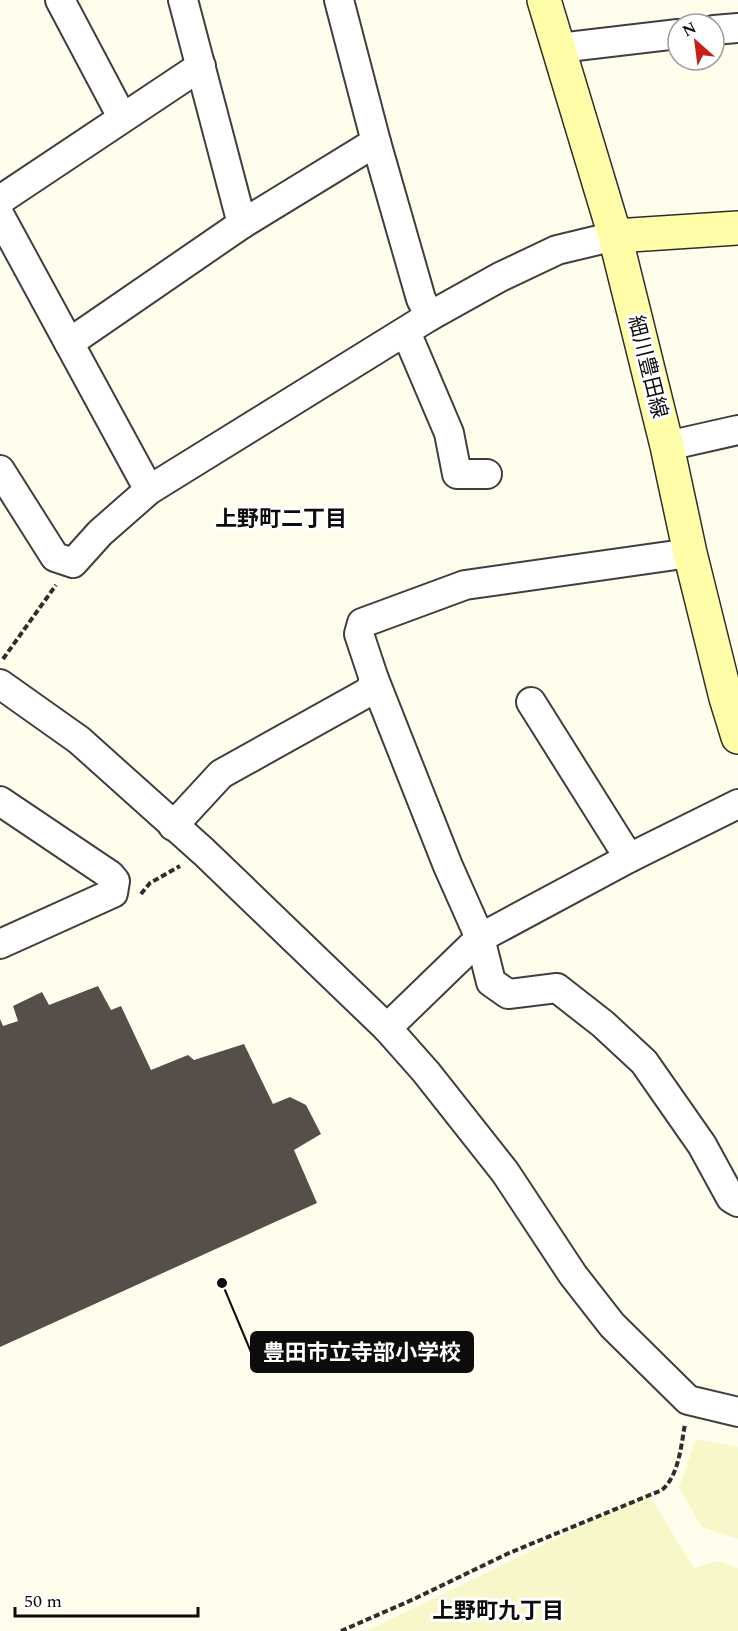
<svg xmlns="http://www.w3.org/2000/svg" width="738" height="1631" viewBox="0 0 738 1631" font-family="Spectral,'Noto Sans JP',serif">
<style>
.farmland{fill:#f7f7c9}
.building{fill:#564e48}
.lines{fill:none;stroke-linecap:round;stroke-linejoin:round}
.street-casing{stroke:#3f3f3f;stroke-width:32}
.secondary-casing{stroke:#2e2e2e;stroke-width:36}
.path{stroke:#2e2e2e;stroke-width:4;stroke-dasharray:6 3;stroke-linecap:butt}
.street{stroke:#fff;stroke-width:28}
.secondary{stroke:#fffda7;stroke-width:33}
.labels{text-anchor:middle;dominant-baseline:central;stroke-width:6;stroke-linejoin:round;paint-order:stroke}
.street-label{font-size:21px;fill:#0c0c0c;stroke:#fff}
.neighbourhood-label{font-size:22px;font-weight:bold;fill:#0c0c0c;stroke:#fff}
.leader{fill:none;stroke:#0c0c0c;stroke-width:2}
.callout-dot{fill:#0c0c0c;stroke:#fff;stroke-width:2}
.callout{fill:#0c0c0c;stroke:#0c0c0c;stroke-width:2}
.callout-label{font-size:22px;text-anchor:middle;font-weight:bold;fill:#fff}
</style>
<rect width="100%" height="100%" fill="#fffdec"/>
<g class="farmland">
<path d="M 696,1439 L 738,1447 L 738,1539 L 702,1527 L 679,1488 Z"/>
<path d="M 648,1494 L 694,1568 L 718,1561 L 738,1568 L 738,1631 L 367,1631 Z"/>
</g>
<path class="building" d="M 98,986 L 111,1010 L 121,1006 L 151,1070 L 188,1055 L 194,1060 L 244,1044 L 273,1104 L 290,1097 L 306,1105 L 321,1134 L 294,1150 L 317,1203 L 0,1347 L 0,1019 L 3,1026 L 18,1021 L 13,1006 L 42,992 L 49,1005 Z"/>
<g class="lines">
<defs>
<g id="street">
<path d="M 60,0 L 122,117"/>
<path d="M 183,0 L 242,224"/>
<path d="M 339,0 L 376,142 L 421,299 L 430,316"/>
<path d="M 714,30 L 738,28"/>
<path d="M 559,48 L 678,34"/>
<path d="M 0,200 L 201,66"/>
<path d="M 0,216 L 149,490"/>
<path d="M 406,332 L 449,433 L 457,474 L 487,474"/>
<path d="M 69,343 L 242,224 L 376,142"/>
<path d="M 667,446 L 738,430"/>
<path d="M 0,470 L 55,557 L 73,563 L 100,533 L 149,490 L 430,316 L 500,277 L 557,250 L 615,236"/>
<path d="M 690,553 L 465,585 L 362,623 L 359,634 L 374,679 L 448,866 L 480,938 L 491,982 L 508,994 L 557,988 L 603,1024 L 644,1062 L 702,1145 L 731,1198 L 738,1202"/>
<path d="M 0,684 L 79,740 L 204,852 L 387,1028 L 426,1072 L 505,1172 L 573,1275 L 612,1325 L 688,1400 L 738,1412"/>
<path d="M 531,702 L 629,858"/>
<path d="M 0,801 L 110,875 L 115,881 L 113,893 L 0,944"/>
<path d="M 173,826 L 221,774 L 370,691 L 374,679"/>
<path d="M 387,1028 L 480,938 L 629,858 L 738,804"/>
</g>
<g id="secondary">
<path d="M 544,0 L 615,236 L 667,446 L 690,553 L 726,698 L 738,737"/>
<path d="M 615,236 L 738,228"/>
</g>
</defs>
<use href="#street" class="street-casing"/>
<use href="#secondary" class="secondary-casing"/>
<g class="path">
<path d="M 3,659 L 56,585"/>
<path d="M 141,894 L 150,883 L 180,866"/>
<path d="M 341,1631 L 414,1599 L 509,1553 L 662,1490 C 679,1475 681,1446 685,1424"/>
</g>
<use href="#street" class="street"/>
<use href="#secondary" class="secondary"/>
</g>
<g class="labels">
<g class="street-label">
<text transform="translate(647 367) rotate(76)">細川豊田線</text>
</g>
<g class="neighbourhood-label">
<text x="281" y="519">上野町二丁目</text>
<text x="498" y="1611">上野町九丁目</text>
</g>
</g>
<path class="leader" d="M222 1283L251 1352"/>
<circle class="callout-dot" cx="222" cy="1283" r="6"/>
<rect class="callout" x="251" y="1332" width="222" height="40" rx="6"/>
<g class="callout-label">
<text x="362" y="1360">豊田市立寺部小学校</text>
</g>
<g transform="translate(696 42) rotate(332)"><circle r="28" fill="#ffffff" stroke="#9e9e9e" stroke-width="1.5"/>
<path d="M0-4.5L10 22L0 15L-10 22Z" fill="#c72019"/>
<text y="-9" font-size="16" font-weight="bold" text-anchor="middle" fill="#0c0c0c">N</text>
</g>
<path d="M15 1607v9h183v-9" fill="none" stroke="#0c0c0c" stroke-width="3"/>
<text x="24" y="1607" font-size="18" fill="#0c0c0c" stroke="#ffffff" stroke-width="4.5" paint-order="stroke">50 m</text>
</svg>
